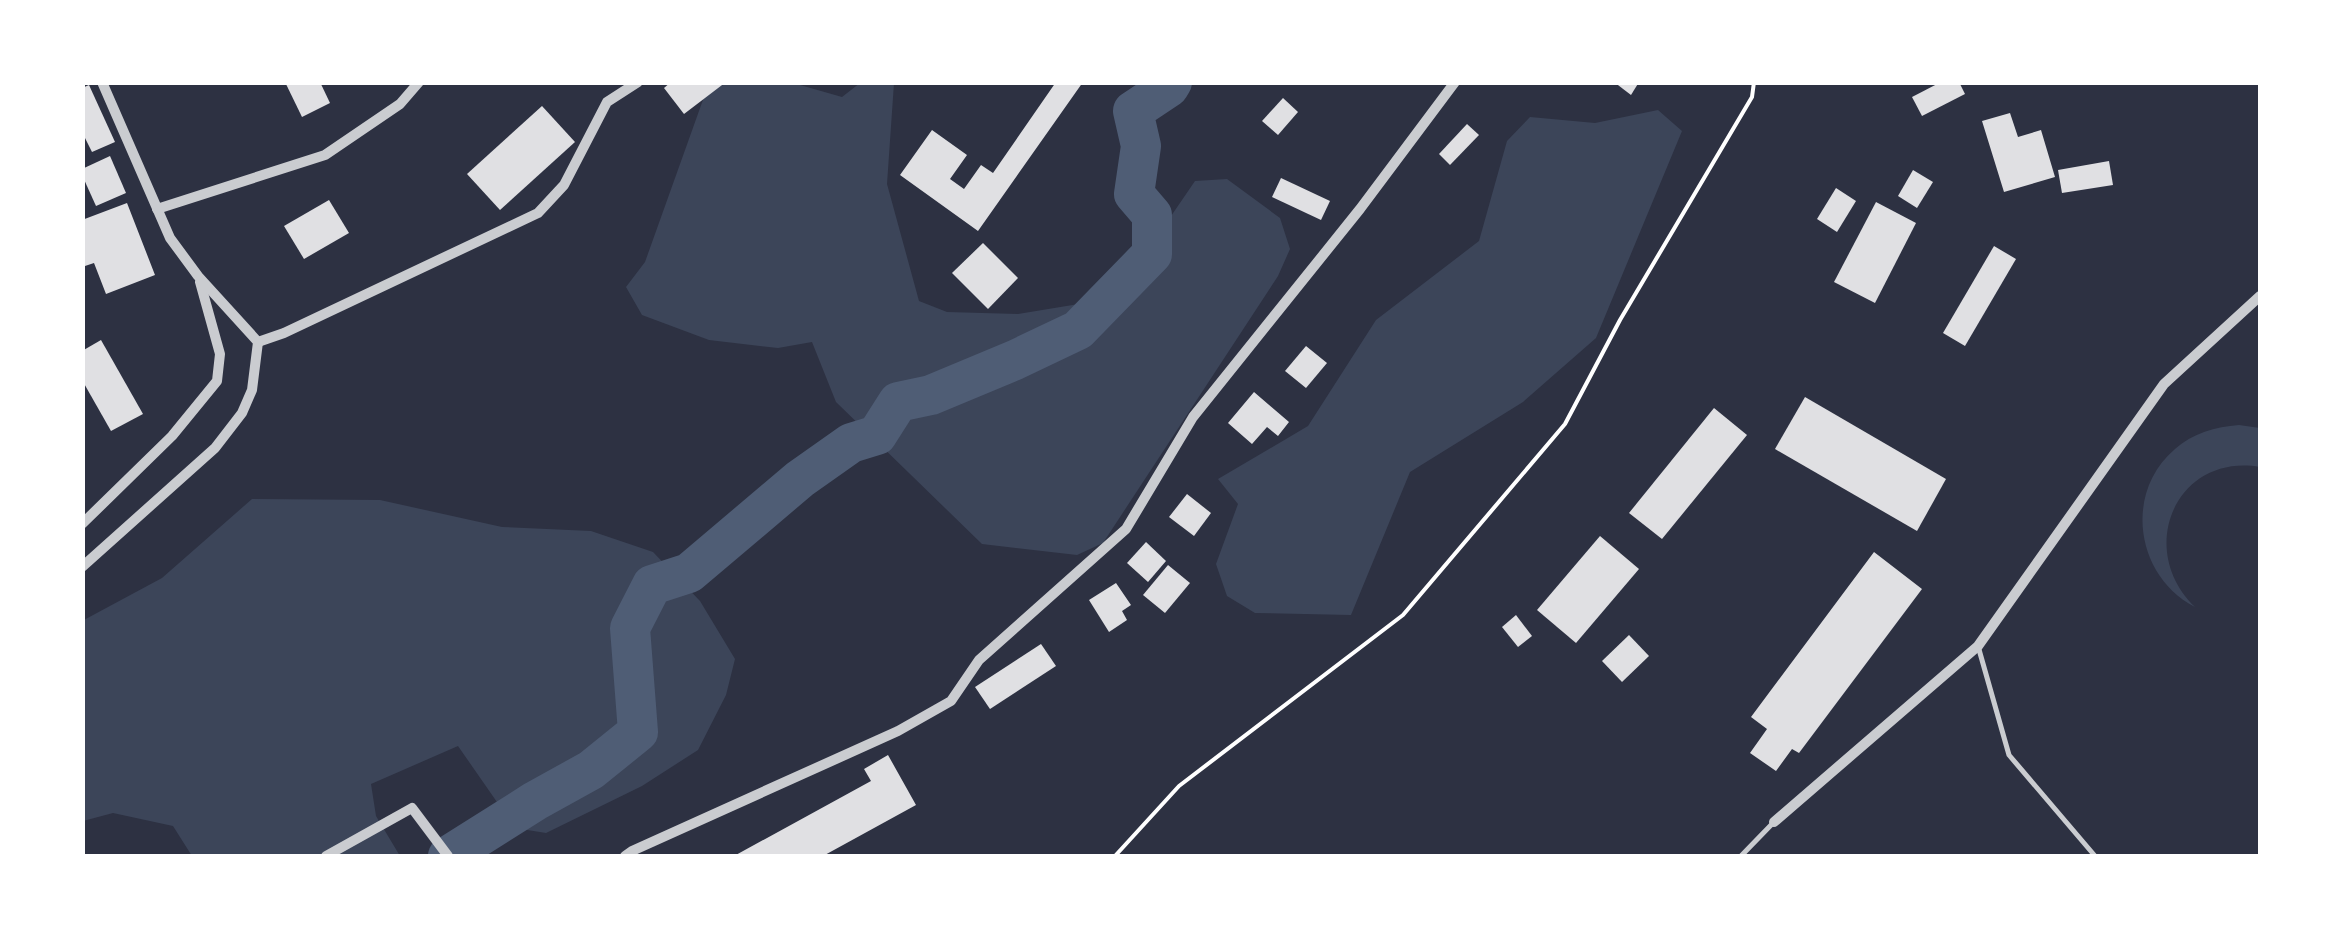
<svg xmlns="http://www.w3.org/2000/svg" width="2343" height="939" viewBox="0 0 2343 939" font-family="'Noto Sans',sans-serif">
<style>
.green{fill:#3c4559}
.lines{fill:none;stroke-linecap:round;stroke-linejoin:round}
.river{stroke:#4f5d75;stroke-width:40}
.building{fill:#e0e0e3}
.path{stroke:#fff;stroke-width:4}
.service{stroke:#caccd0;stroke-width:5}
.minor{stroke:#caccd0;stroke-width:10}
</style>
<rect width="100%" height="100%" fill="#2d3142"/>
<g class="green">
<path d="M 715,82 L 793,83 L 842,97 L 860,83 L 894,83 L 887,184 L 919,301 L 947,312 L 1018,314 L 1115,298 L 1195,181 L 1227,179 L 1280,218 L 1290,249 L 1278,276 L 1103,543 L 1077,555 L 982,544 L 836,402 L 812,342 L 778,348 L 709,340 L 642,315 L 626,287 L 645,262 L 709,83 Z"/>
<path d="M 1658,110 L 1682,131 L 1596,338 L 1523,402 L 1410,472 L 1351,615 L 1255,613 L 1227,596 L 1216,564 L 1238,504 L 1218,479 L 1308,426 L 1376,320 L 1479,241 L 1507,141 L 1530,117 L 1595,123 Z"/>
<path d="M 2239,425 L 2260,428 L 2260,467 C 2176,453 2135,549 2195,607 C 2136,577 2123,493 2175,449 C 2193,433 2215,427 2239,425 Z"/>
<path d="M 252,499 L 380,500 L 502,527 L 591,531 L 653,552 L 700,601 L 735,659 L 726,695 L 698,750 L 642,786 L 546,833 L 515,828 L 458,746 L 371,784 L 376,816 L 400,856 L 192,856 L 173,826 L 113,813 L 83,821 L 82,621 L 162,578 Z"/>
</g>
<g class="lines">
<path class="river" d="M 448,856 L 535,801 L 591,770 L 638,732 L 630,628 L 652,585 L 689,573 L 800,479 L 851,443 L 877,435 L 898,402 L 931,395 L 1015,360 L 1078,330 L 1152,254 L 1152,215 L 1134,194 L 1141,146 L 1133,111 L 1169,87 L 1172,82"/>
</g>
<g class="building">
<path d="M 285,82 L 320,82 L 330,103 L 302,117 Z"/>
<path d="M 671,82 L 726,82 L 684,114 L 664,88 Z"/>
<path d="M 1056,82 L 1083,82 L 978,231 L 900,175 L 932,130 L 967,155 L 950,179 L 964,189 L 981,165 L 993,173 Z"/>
<path d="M 1614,82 L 1639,82 L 1631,95 Z"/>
<path d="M 1941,82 L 1959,82 L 1965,94 L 1922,116 L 1912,97 Z"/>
<path d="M 89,85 L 115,142 L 92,152 L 82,132 L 82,88 Z"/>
<path d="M 1283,98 L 1298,112 L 1278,135 L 1262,121 Z"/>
<path d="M 542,106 L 575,142 L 500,210 L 467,174 Z"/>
<path d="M 2010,113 L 2018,137 L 2041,130 L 2055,177 L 2004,192 L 1982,121 Z"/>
<path d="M 1467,124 L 1479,135 L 1450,165 L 1439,154 Z"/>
<path d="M 110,156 L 126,193 L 96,206 L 82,175 L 82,169 Z"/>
<path d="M 2109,161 L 2113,185 L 2062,193 L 2058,170 Z"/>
<path d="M 1913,170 L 1933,182 L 1917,208 L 1898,196 Z"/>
<path d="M 1281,178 L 1330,201 L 1321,220 L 1272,197 Z"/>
<path d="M 1836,188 L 1856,201 L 1837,232 L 1817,219 Z"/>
<path d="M 329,200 L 349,233 L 304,259 L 284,226 Z"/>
<path d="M 1876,202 L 1916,223 L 1875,303 L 1834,282 Z"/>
<path d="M 127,203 L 155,275 L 106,294 L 94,263 L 85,266 L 82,259 L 82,220 Z"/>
<path d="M 983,243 L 1018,278 L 988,309 L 952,273 Z"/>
<path d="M 1994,246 L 2016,259 L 1965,346 L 1943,333 Z"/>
<path d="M 101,340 L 143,414 L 111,431 L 82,380 L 82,351 Z"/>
<path d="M 1306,346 L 1327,363 L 1306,388 L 1285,371 Z"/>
<path d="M 1254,392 L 1289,422 L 1278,436 L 1267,427 L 1252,444 L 1228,423 Z"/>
<path d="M 1805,397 L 1946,479 L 1917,531 L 1775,449 Z"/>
<path d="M 1714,408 L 1747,435 L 1662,539 L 1629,513 Z"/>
<path d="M 1187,494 L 1211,513 L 1194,536 L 1169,517 Z"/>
<path d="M 1600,536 L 1639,569 L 1576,643 L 1537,610 Z"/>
<path d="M 1146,542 L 1166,561 L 1148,582 L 1127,563 Z"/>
<path d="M 1874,552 L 1922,589 L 1799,753 L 1792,749 L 1776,771 L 1750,753 L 1767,729 L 1751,717 Z"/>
<path d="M 1168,565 L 1190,583 L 1165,613 L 1143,595 Z"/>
<path d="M 1116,583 L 1131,605 L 1122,611 L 1127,620 L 1109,632 L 1089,600 Z"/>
<path d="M 1516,615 L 1532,636 L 1518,647 L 1502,627 Z"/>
<path d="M 1629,635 L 1649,656 L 1622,682 L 1602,661 Z"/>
<path d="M 1041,644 L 1056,666 L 990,709 L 975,687 Z"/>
<path d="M 888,755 L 916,805 L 823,856 L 734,856 L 871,781 L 864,769 Z"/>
</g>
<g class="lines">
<path class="path" d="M 1115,856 L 1179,786 L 1403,615 L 1565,424 L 1620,320 L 1752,97 L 1754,82"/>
<g class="service">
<path d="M 1978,646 L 2009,755 L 2095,856"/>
<path d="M 1741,856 L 1773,823"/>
</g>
<g class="minor">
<path d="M 157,209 L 325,155 L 400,104 L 419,82"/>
<path d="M 258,342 L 284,333 L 538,213 L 564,185 L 607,102 L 638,82"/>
<path d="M 82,524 L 172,436 L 217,381 L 220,354 L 200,282"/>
<path d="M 82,567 L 215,448 L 242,413 L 252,390 L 258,342 L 198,276 L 170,238 L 102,82"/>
<path d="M 1774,822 L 1978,646 L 2164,384 L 2260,296"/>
<path d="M 326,856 L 412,808 L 448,856"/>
<path d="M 625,856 L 632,851 L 898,731 L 951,701 L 979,660 L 1126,529 L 1193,417 L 1360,209 L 1455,82"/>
</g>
</g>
<rect width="2343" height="939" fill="none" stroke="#ffffff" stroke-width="170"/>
</svg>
